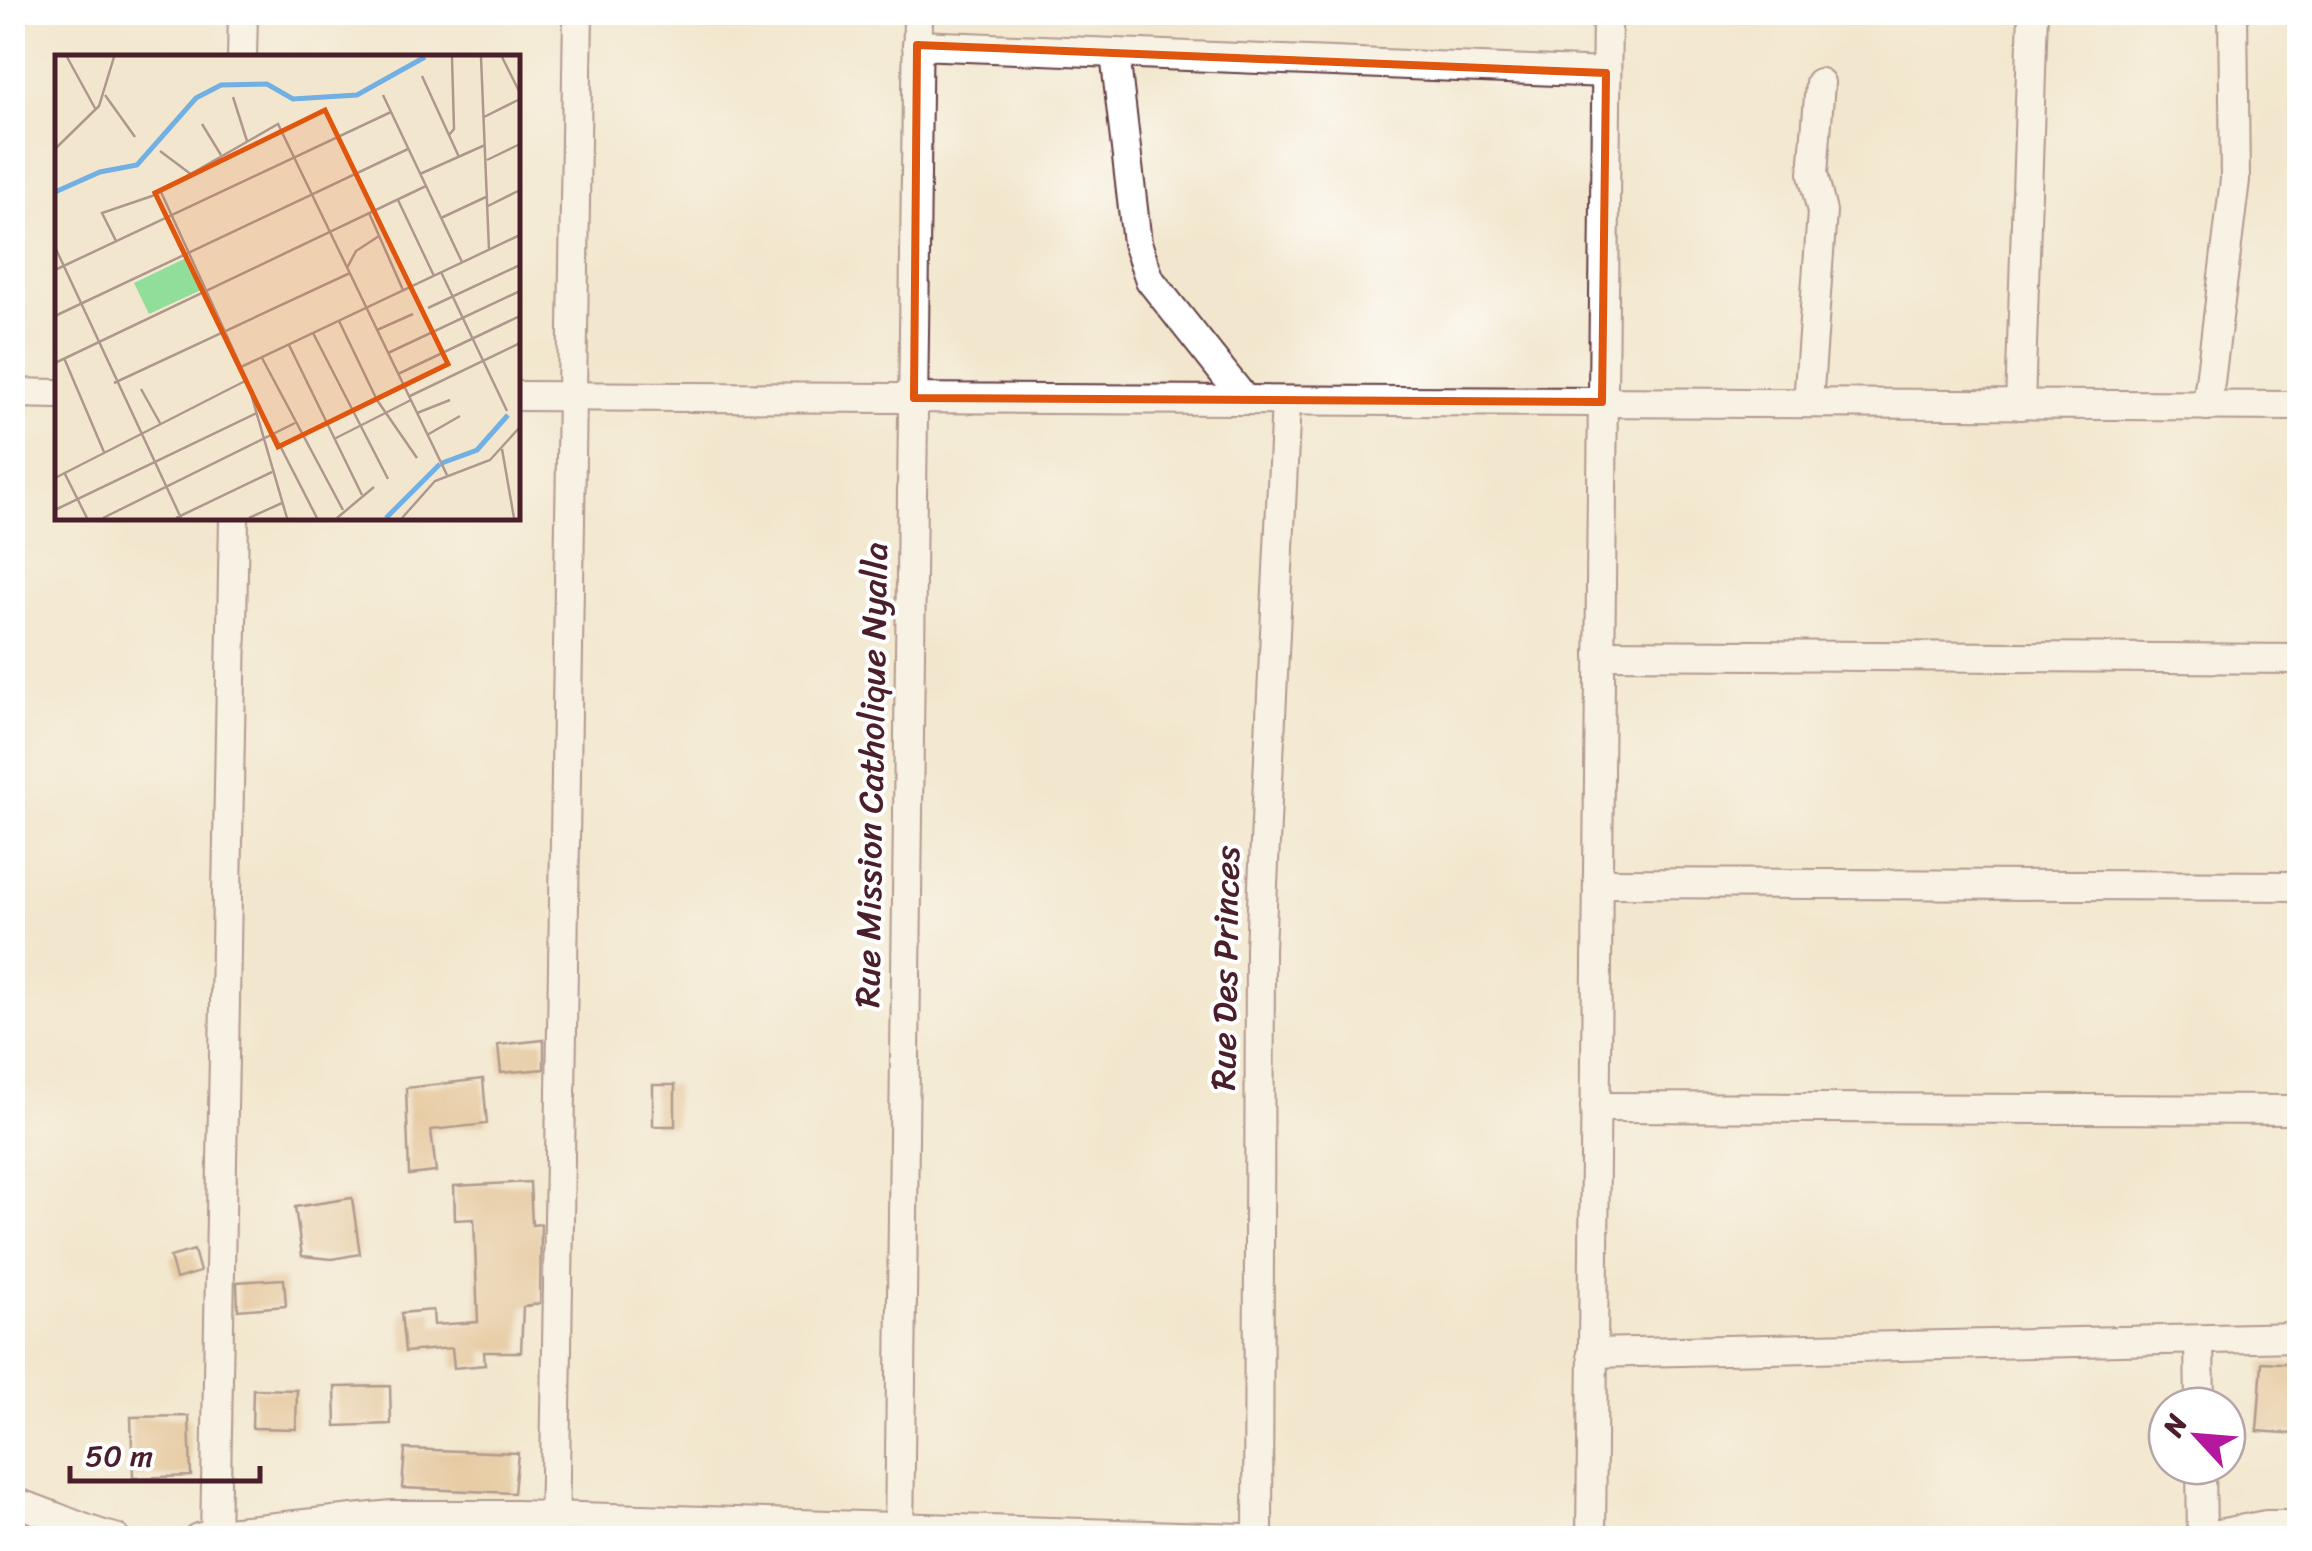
<svg xmlns="http://www.w3.org/2000/svg" width="2312" height="1551" viewBox="0 0 2312 1551" font-family="Sriracha,sans-serif">
<style>
.building{fill:#d7a66c}
.lines{fill:none;stroke-linecap:round;stroke-linejoin:round}
.minor-casing{stroke:#633d43;stroke-width:32}
.minor{stroke:#fff;stroke-width:28}
.marked{fill:none;stroke:#e0560e;stroke-width:8;stroke-linejoin:round}
.labels{text-anchor:middle;dominant-baseline:central;stroke-width:8;stroke-linejoin:round;paint-order:stroke}
.street-label{font-size:35px;fill:#4a1f2b;stroke:#fff}
.inset-river{fill:none;stroke:#72b0e4;stroke-width:5}
.inset-road{fill:none;stroke:#af978d;stroke-width:2.5}
.view{fill:#e0560e;fill-opacity:0.15;stroke:#e0560e;stroke-width:5}
.inset-edge{fill:none;stroke:#4a1f2b;stroke-width:5}
</style>
<rect width="100%" height="100%" fill="#fff"/>
<filter id="ink" filterUnits="userSpaceOnUse"><feTurbulence type="fractalNoise" baseFrequency=".01" numOctaves="2"/><feDisplacementMap in="SourceGraphic" scale="20" xChannelSelector="R" yChannelSelector="G"/><feConvolveMatrix kernelMatrix="1 2 1 2 8 2 1 2 1" color-interpolation-filters="sRGB"/></filter>
<filter id="wash" filterUnits="userSpaceOnUse"><feTurbulence type="fractalNoise" baseFrequency=".0048" numOctaves="4" result="noise"/><feDisplacementMap in="SourceGraphic" scale="40" xChannelSelector="R" yChannelSelector="G"/><feGaussianBlur stdDeviation="2.25" result="paint"/><feColorMatrix in="noise" values="0 0 0 0 0 0 0 0 0 0 0 0 0 0 0 0 0 1.4 0 .05"/><feComposite in="paint" operator="in"/></filter>
<g filter="url(#wash)">
<rect width="100%" height="100%" fill="#f2e7ce"/>
<g id="blocks">
<g class="building">
<path d="M 544,1040 L 544,1069 L 501,1073 L 498,1045 Z"/>
<path d="M 483,1079 L 487,1124 L 431,1130 L 436,1172 L 409,1175 L 406,1088 Z"/>
<rect x="653" y="1085" width="22" height="41"/>
<path d="M 530,1182 L 532,1225 L 541,1224 L 540,1303 L 523,1307 L 521,1352 L 484,1352 L 485,1365 L 454,1368 L 452,1348 L 405,1352 L 401,1313 L 433,1310 L 434,1325 L 478,1322 L 474,1219 L 455,1220 L 454,1186 Z"/>
<path d="M 352,1198 L 360,1254 L 332,1259 L 302,1256 L 295,1207 Z"/>
<path d="M 194,1250 L 200,1272 L 176,1279 L 170,1257 Z"/>
<path d="M 284,1279 L 286,1306 L 238,1310 L 237,1282 Z"/>
<path d="M 2262,1362 L 2300,1364 L 2300,1434 L 2257,1431 Z"/>
<path d="M 390,1386 L 391,1424 L 336,1426 L 335,1387 Z"/>
<path d="M 253,1389 L 297,1390 L 296,1429 L 252,1428 Z"/>
<path d="M 189,1416 L 191,1476 L 133,1478 L 131,1417 Z"/>
<path d="M 405,1449 L 518,1453 L 514,1493 L 402,1488 Z"/>
</g>
</g>
</g>
<g filter="url(#ink)">
<use href="#blocks" fill-opacity="0" stroke="#633d43" stroke-width="2.5"/>
<g class="lines">
<defs>
<g id="minor">
<path d="M 917,45 L 1606,73"/>
<path d="M 1115,54 L 1137,243 L 1150,280 L 1245,400"/>
<path d="M 242,58 L 243,12"/>
<path d="M 12,393 L 58,394"/>
<path d="M 518,396 L 2300,406"/>
<path d="M 1808,403 L 1822,212 L 1813,174 L 1820,83"/>
<path d="M 2020,405 L 2033,12"/>
<path d="M 2207,406 L 2235,180 L 2233,12"/>
<path d="M 1600,654 L 2300,659"/>
<path d="M 1598,883 L 2300,886"/>
<path d="M 1595,1107 L 2300,1110"/>
<path d="M 2199,1341 L 2200,1406"/>
<path d="M 1592,1353 L 2300,1337"/>
<path d="M 2201,1466 L 2202,1538"/>
<path d="M 12,1502 C 48,1511 79,1530 115,1538"/>
<path d="M 2202,1537 L 2266,1525 L 2300,1525"/>
<path d="M 198,1538 L 216,1533 L 392,1515 L 517,1515 L 1243,1538"/>
<path d="M 215,1538 L 234,518"/>
<path d="M 554,1538 L 578,12"/>
<path d="M 899,1538 L 918,12"/>
<path d="M 1258,1538 L 1260,948 L 1286,401"/>
<path d="M 1591,1538 L 1607,12"/>
</g>
</defs>
<use href="#minor" class="minor-casing"/>
<use href="#minor" class="minor"/>
</g>
</g>
<path d="M0 0H2312V1551H0ZM 917,45 L 1606,73 L 1602,402 L 914,398 Z" fill="#f2e7ce" fill-opacity=".55" fill-rule="evenodd"/>
<path class="marked" d="M 917,45 L 1606,73 L 1602,402 L 914,398 Z"/>
<g class="labels">
<g class="street-label">
<text transform="translate(871 775) rotate(-89)">Rue Mission Catholique Nyalla</text>
<text transform="translate(1225 968) rotate(-89)">Rue Des Princes</text>
</g>
</g>
<g transform="translate(55 55)">
<rect width="465" height="465" fill="#f2e7ce"/>
<path d="M 131,203 L 146,235 L 94,259 L 79,228 Z" fill="#91dd9a"/>
<path class="inset-river" d="M 0,137 L 45,117 L 82,110 L 141,43 L 166,30 L 212,29 L 238,44 L 302,40 L 370,2M 387,408 L 422,395 L 453,360M 331,463 L 385,409"/>
<path class="inset-road" d="M 12,2 L 41,55M 426,2 L 434,195M 447,2 L 465,38M 367,21 L 404,102M 50,40 L 80,82M 328,40 L 407,207M 178,42 L 192,86M 429,62 L 465,44M 147,69 L 166,100M 394,80 L 399,74 L 397,2M 0,94 L 44,51 L 59,2M 105,96 L 137,120M 432,105 L 465,89M 365,119 L 430,90M 106,137 L 192,325 L 232,463M 343,145 L 379,221M 433,151 L 465,135M 314,158 L 348,235M 386,163 L 433,141M 61,186 L 47,158 L 97,141 L 223,69 L 392,420M 0,192 L 126,463M 292,213 L 301,196 L 324,181M 0,215 L 336,57M 386,217 L 452,356M 373,253 L 465,210M 0,261 L 353,94M 284,266 L 322,345 L 362,403M 322,275 L 358,259M 258,278 L 333,424M 234,290 L 307,440M 333,298 L 465,236M 9,303 L 49,397M 207,303 L 288,455M 0,308 L 371,131M 186,312 L 465,180M 343,319 L 465,261M 59,328 L 295,218M 86,334 L 105,368M 355,341 L 465,288M 362,358 L 395,345M 219,379 L 262,463M 372,380 L 405,361M 279,384 L 356,345M 447,394 L 459,463M 9,417 L 32,463M 0,423 L 192,325M 0,455 L 202,358M 48,463 L 240,368M 121,463 L 217,417M 194,463 L 227,448M 282,463 L 319,432M 347,463 L 380,426 L 435,405 L 465,372"/>
<path class="view" d="M 270,55 L 393,309 L 223,392 L 100,138 Z"/>
<rect width="465" height="465" class="inset-edge"/>
</g>
<rect width="2312" height="1551" fill="none" stroke="#fff" stroke-width="50"/>
<g transform="translate(2197 1436) rotate(296)"><circle r="48" fill="#ffffff" stroke="#b7a5aa" stroke-width="2.5"/>
<path d="M0-8L18 38L0 25L-18 38Z" fill="#b5179e"/>
<text y="-15" font-size="28" font-weight="bold" text-anchor="middle" fill="#4a1f2b">N</text>
</g>
<path d="M70 1466v15h190v-15" fill="none" stroke="#4a1f2b" stroke-width="5"/>
<text x="85" y="1466" font-size="30" fill="#4a1f2b" stroke="#ffffff" stroke-width="8" paint-order="stroke">50 m</text>
</svg>
